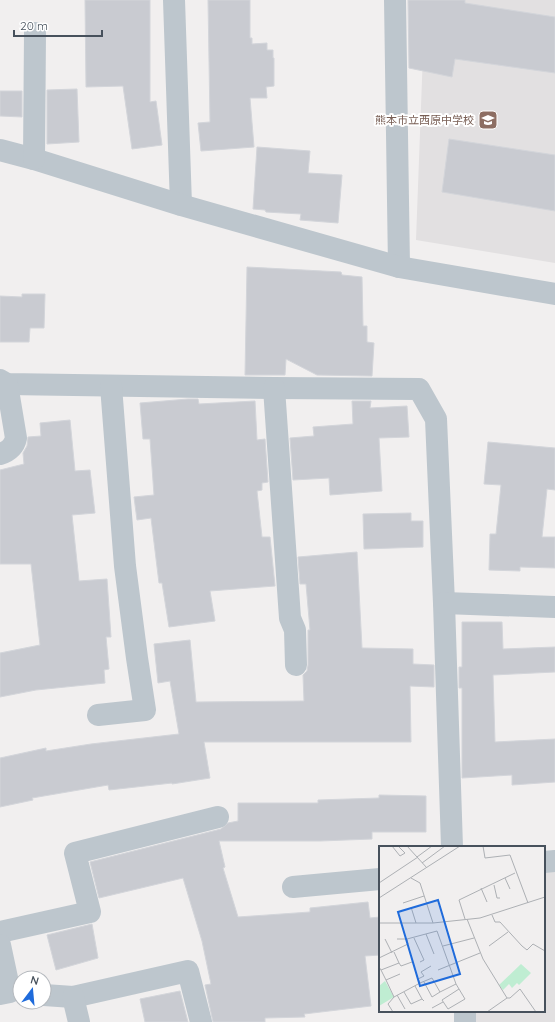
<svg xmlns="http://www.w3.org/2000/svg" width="555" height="1022" viewBox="0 0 555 1022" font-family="Quicksand,'Noto Sans JP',sans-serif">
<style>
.education{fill:#e2e0e1}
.building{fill:#c9cbd1;stroke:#d3d5da}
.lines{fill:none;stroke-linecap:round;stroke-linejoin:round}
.minor{stroke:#bdc6cd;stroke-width:22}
.labels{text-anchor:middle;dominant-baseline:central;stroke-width:4;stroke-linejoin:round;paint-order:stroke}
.education-label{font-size:11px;fill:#785e54;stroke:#fff;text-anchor:end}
.inset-road{fill:none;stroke:#adb0b4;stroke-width:1}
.view{fill:#1f6bdb;fill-opacity:0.15;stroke:#1f6bdb;stroke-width:2}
.inset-edge{fill:none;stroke:#47515c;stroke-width:2}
</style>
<rect width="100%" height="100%" fill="#f1efef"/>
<g class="education">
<path d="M 425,0 L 555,0 L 555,263 L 416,240 Z"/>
<path d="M 555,867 L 555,1022 L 476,1022 L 475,1011 L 544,1011 L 544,868 Z"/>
</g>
<g class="building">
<path d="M 85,0 L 150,0 L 150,102 L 156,101 L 162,145 L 132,149 L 123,86 L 86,87 Z"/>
<path d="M 208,0 L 250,0 L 250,38 L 252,38 L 252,44 L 267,43 L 267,50 L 273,50 L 273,58 L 274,58 L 274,86 L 266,87 L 267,98 L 250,98 L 254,147 L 201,151 L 198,123 L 210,122 Z"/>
<path d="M 408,0 L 465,0 L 465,3 L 555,17 L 555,73 L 455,59 L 452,77 L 409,68 Z"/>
<path d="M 77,89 L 79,142 L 47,144 L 47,90 Z"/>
<path d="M 0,91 L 22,91 L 22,117 L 0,116 Z"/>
<path d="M 449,139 L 555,155 L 555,211 L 442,192 Z"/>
<path d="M 257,147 L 310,151 L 308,173 L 342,175 L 338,223 L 300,220 L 301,214 L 266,212 L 265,210 L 253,209 Z"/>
<path d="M 247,267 L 341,272 L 342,275 L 362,277 L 363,326 L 367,326 L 367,342 L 374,343 L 372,376 L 317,375 L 286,359 L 285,375 L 245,375 Z"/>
<path d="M 22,294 L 45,294 L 44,328 L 30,328 L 29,342 L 0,342 L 0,296 L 22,297 Z"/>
<path d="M 188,399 L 198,399 L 199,404 L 255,401 L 257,440 L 265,439 L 268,482 L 262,483 L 262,490 L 257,491 L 262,537 L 270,537 L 275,586 L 210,591 L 215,621 L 169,627 L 162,583 L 159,583 L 151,518 L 137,520 L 134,497 L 154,495 L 150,439 L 143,439 L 140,403 Z"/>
<path d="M 352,401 L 371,401 L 370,408 L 407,406 L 409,437 L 379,438 L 382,491 L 330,495 L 329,478 L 293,480 L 290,438 L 314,436 L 313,427 L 353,424 Z"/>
<path d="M 70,420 L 75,471 L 90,470 L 95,513 L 72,515 L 79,581 L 107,579 L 111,637 L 106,637 L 109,669 L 104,670 L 105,683 L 36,690 L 0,697 L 0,653 L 40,645 L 31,564 L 0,564 L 0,470 L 24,464 L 23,453 L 27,446 L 28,437 L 41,436 L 40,423 Z"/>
<path d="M 488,442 L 555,448 L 555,490 L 547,489 L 542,537 L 555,537 L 555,568 L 520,567 L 520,571 L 489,570 L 490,534 L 496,534 L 501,485 L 484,484 Z"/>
<path d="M 411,513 L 411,521 L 423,521 L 423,547 L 364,549 L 363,514 Z"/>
<path d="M 357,552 L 362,648 L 413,649 L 413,664 L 434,665 L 434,687 L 410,686 L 411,742 L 204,742 L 210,778 L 172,784 L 172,783 L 109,790 L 108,785 L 32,798 L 33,800 L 0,807 L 0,758 L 46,748 L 46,751 L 91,744 L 179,734 L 170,681 L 158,683 L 154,644 L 190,640 L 196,702 L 304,701 L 303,675 L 307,671 L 308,665 L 308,630 L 310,630 L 306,584 L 300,584 L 298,557 Z"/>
<path d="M 462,622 L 502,622 L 503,649 L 555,647 L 555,672 L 493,675 L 495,742 L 555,739 L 555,782 L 512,785 L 512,775 L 462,778 L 462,688 L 459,688 L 459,667 L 462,667 Z"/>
<path d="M 379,795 L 426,796 L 426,832 L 372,832 L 372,839 L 320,841 L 219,841 L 225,867 L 223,868 L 238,917 L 310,912 L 310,908 L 368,902 L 370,918 L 380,917 L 380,955 L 365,956 L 371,1006 L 304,1014 L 305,1017 L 265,1018 L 265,1022 L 213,1022 L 205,985 L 211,984 L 202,941 L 183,878 L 99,898 L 90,862 L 221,829 L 228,823 L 238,821 L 238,803 L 318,803 L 318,800 L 379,798 Z"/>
<path d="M 92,924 L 98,958 L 56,970 L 47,935 Z"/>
<path d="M 180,991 L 188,1022 L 145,1022 L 140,999 Z"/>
</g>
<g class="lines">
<g class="minor">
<path d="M 174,0 L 181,205"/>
<path d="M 395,0 L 399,267"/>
<path d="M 0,150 L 34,159 L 181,205 L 399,267 L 555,294"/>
<path d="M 34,159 L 35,33"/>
<path d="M 0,380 L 7,384 L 274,388 L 419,389 L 436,419 L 444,603 L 452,847"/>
<path d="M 274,388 L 290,618 L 295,630 L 296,665"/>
<path d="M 0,454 C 9,451 14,447 16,438 L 7,384"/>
<path d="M 444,603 L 555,607"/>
<path d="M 98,715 L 145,710 L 137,658 L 125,566 L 111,386"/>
<path d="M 544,862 L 555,861"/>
<path d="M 293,887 L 380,879"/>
<path d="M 0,932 L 90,912 L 75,853 L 218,817"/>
<path d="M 0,945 L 10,992 L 0,994"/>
<path d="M 44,995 L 73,997 L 188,971 L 201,1022"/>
<path d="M 73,997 L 79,1022"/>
<path d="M 465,1011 L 465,1022"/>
</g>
</g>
<defs>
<symbol id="school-square" viewBox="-11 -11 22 22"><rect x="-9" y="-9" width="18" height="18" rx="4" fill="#8d6e63" stroke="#fff"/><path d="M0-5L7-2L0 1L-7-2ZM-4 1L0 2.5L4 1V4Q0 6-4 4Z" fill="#fff"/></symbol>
</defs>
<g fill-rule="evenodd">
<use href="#school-square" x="477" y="109" width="22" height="22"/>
</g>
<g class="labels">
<g class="education-label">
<text x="474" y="120">熊本市立西原中学校</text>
</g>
</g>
<g transform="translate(379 846)">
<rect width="166" height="166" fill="#f1efef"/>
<path d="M 142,118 L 152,127 L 140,139 L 138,137 L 133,142 L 130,138 L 124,144 L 120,139 ZM 6,135 L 15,151 L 0,160 L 0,140 Z" fill="#bfedd2"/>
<path class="inset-road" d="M 13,0 L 21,10 L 26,7 L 19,0M 28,0 L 48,22M 104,0 L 106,12 L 131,9 L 149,57M 38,11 L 53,0M 43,17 L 66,0M 32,32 L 41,37 L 54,77M 126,32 L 131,43M 0,37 L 39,11M 115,39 L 118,52 L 121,52M 102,42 L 108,56M 0,52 L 81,0M 24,57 L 45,50M 32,61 L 37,77M 113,69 L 116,76 L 121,76 L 143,100 L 148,104 L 154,98 L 166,105M 86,73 L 80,54 L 136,27M 88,73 L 104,113 L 128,152 L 131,152 L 141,143 L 157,166M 0,77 L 54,77 L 101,72 L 166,51M 47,88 L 55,108M 35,92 L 45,114 L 41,116M 6,93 L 13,107M 18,93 L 28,93 L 58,85 L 77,138 L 86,153 L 69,163 L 63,154 L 80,143M 64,100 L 95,92M 110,100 L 129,86M 0,112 L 29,98 L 28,93M 20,117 L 22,120 L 33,116M 0,121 L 2,124 L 20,117 L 15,106M 2,124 L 7,134 L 21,128M 59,124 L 101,107M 7,134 L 15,151 L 41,137 L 39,133 L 45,130 L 42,126 L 52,120M 41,137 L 53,132 L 61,146 L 53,151 L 45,136M 36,140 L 43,153M 25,146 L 32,158 L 43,153 L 45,155M 61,146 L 77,138M 18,149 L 26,163M 53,162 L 64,156M 14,166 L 9,158 L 15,151M 108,166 L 128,152"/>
<path class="view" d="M 59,54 L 81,128 L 41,140 L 19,66 Z"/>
<rect width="166" height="166" class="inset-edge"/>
</g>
<g transform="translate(32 990) rotate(16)"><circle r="19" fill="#ffffff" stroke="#b5b9be"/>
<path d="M0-3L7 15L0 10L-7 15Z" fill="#1f6bdb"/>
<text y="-6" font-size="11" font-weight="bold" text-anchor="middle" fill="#47515c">N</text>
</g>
<path d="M14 30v6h88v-6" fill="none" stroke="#47515c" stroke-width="2"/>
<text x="20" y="30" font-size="12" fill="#47515c" stroke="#ffffff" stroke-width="3" paint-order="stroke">20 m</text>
</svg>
